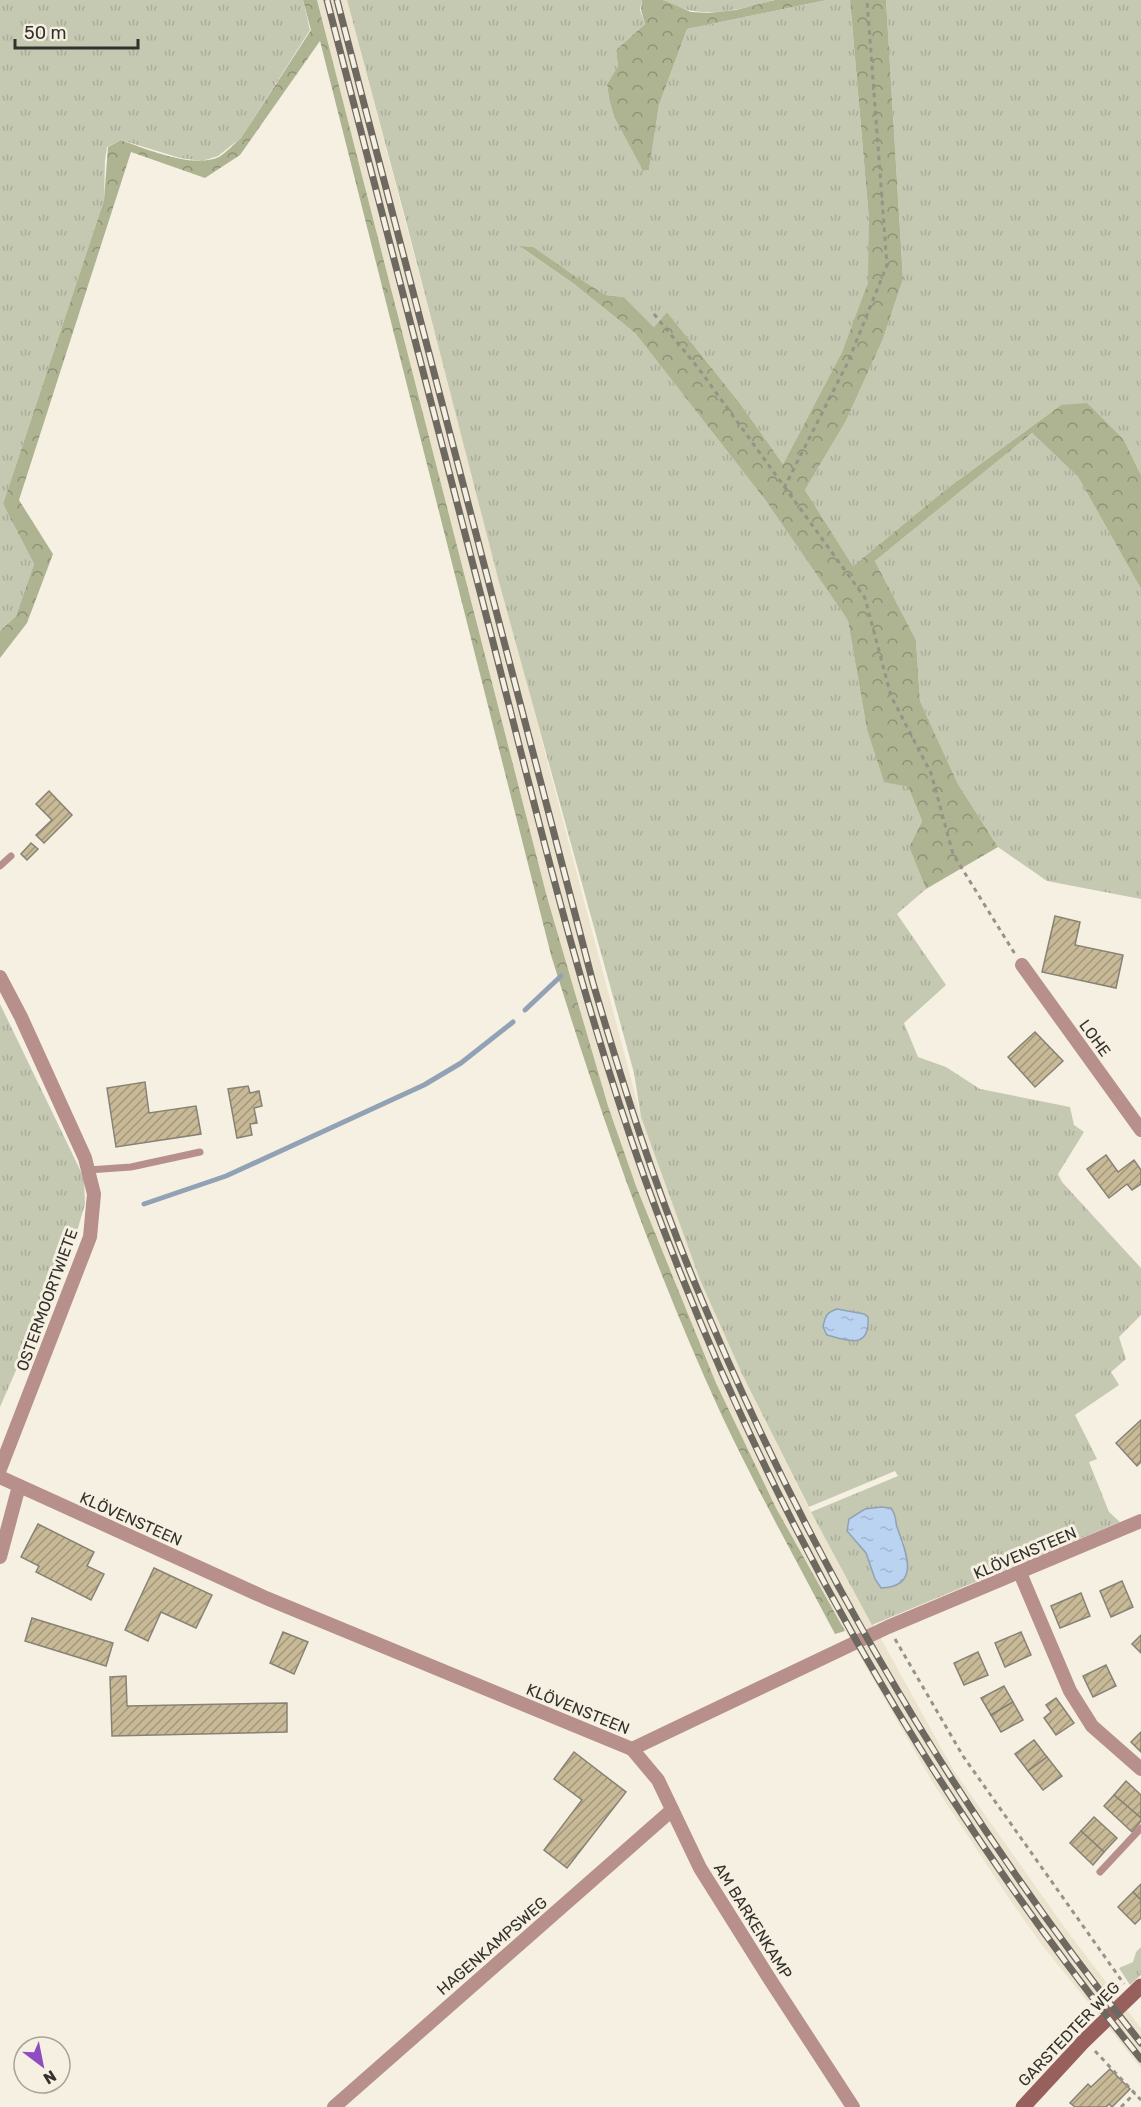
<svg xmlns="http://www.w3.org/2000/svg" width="1141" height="2107" viewBox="0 0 1141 2107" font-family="Rubik,sans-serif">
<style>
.built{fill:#ece3cf}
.grass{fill:url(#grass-tufts);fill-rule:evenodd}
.forest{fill:url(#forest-crowns)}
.water{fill:url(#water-ripples);stroke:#92a2b5;stroke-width:1.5}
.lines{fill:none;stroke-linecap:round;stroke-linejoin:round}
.stream{stroke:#92a2b5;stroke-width:5}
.building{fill:url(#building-hatch);stroke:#878276;stroke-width:1.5}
.path{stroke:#979389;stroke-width:3;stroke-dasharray:4.5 4.5;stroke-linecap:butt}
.service{stroke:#b78f8b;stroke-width:7}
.minor{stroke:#b78f8b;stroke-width:14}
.secondary{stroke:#98605c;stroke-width:15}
.rail-casing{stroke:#6d6961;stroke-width:7}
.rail{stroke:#f6f0e2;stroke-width:4.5;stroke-dasharray:14;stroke-linecap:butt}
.labels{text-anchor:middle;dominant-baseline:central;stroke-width:6;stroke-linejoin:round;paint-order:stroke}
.street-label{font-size:16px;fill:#34312c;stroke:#f6f0e2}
</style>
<defs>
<pattern id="grass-tufts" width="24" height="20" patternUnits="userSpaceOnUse" patternTransform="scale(1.5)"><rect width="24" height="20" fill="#c5c9b2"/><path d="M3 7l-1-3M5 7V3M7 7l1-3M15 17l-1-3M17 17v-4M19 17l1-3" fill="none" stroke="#aaad99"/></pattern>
<pattern id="forest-crowns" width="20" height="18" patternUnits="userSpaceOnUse" patternTransform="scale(1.5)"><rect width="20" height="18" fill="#aeb491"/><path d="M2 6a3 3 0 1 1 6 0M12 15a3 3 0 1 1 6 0" fill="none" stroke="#8e9377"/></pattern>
<pattern id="water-ripples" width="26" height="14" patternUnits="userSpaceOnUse" patternTransform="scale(1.5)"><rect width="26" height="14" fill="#bad3f0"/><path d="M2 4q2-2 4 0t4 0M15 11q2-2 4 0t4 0" fill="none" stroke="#a0b6ce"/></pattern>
<pattern id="building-hatch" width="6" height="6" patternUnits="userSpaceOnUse" patternTransform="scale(1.5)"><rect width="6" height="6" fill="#c8b997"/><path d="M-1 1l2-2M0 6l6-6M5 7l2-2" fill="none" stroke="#a3977b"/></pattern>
</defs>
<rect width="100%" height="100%" fill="#f6f0e2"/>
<path class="built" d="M 317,0 L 347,0 L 630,1075 L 641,1117 L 700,1280 L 742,1374 L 811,1512 L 954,1771 L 1065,1928 L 1141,2028 L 1141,2068 L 1042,1945 L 1008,1897 L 933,1783 L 808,1566 L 776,1508 L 716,1383 L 636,1186 L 608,1106 L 547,897 Z"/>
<g class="grass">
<path d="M 0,0 L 303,0 L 310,30 L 241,138 L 218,156 L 202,161 L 180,158 L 121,140 L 107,147 L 105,160 L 104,200 L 3,504 L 34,564 L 16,616 L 0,631 Z"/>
<path d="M 347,0 L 642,0 L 640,10 L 645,24 L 616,50 L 618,66 L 607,84 L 609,99 L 614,117 L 643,171 L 649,170 L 659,105 L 687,29 L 827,0 L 850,0 L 869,220 L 869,283 L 842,352 L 783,464 L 739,402 L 667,312 L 654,327 L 624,297 L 606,295 L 520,247 L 574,284 L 635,333 L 766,501 L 845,614 L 848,621 L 867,730 L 884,781 L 908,787 L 922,821 L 909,847 L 926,889 L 897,914 L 946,985 L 904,1023 L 918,1057 L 946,1067 L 980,1089 L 1070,1107 L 1074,1125 L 1084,1132 L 1058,1174 L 1062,1182 L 1141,1268 L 1141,1315 L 1119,1337 L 1126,1359 L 1111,1372 L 1119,1385 L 1075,1415 L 1097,1459 L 1089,1462 L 1109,1512 L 1120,1522 L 872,1625 L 811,1512 L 898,1476 L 895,1471 L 809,1507 L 742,1374 L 700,1280 L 641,1117 L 634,1073 L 499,582 L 407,225 ZM 896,1516 L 896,1527 L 904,1543 L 875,1579 L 866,1553 L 847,1532 Z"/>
<path d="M 663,0 L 774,0 C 736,11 698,21 663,0 Z"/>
<path d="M 886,0 L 1141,0 L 1141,475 L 1124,440 L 1061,405 L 945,490 L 853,566 L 805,490 L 846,421 L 883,339 L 903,279 Z"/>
<path d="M 1032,433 L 1078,477 L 1141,589 L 1141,899 L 1047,881 L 998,847 L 958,784 L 920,701 L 916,640 L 875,561 Z"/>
<path d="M 0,1004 L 84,1178 L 85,1204 L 78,1228 L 0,1407 Z"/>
<path d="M 1141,1947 L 1141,1975 L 1130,1985 L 1119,1968 L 1133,1962 L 1136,1952 Z"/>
</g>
<g class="forest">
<path d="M 303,0 L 317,0 L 547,897 L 608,1106 L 636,1186 L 716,1383 L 776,1508 L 845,1631 L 835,1634 C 797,1562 757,1490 722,1416 C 653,1266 600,1113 551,955 L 320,41 L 240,155 L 205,178 L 131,152 L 19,500 L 53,554 L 27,623 L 0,658 L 0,631 L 16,616 L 34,564 L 3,504 L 104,200 L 108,147 L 121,140 C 146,149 193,169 219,157 C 227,152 234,144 241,138 L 311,30 Z"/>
<path d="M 642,0 L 663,0 L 691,12 L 708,13 L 736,10 L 775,0 L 827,0 L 687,29 L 659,105 L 649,170 L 643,171 L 614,117 L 609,99 L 607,84 L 618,66 L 616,50 L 645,24 L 641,10 Z"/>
<path d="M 850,0 L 886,0 L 903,279 L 883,339 L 846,421 L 805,490 L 853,566 L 945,490 L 1061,405 L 1087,403 L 1124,440 L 1141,475 L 1141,589 L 1078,477 L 1032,433 L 875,561 L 916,640 L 920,701 L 958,784 L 998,847 L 926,889 L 909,847 L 922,821 L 908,787 L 884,782 L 867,730 L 848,621 L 844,614 L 766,501 L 635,333 L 574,284 L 519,246 L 533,247 L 576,277 L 606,295 L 624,297 L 654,327 L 667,312 L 739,402 L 783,464 L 842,352 L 868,283 L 869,220 Z"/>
</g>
<g class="water">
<path d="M 837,1309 L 864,1314 L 868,1317 C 870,1350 848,1341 827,1335 L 823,1327 C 825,1316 827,1312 837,1309 Z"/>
<path d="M 881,1507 L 891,1508 C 898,1518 894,1521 898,1530 C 907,1554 920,1587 881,1588 L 875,1579 L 866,1553 L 847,1531 L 849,1519 L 865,1509 Z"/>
</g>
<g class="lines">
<g class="stream">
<path d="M 525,1010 L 561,976"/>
<path d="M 144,1204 L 226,1176 L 424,1085 L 461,1063 L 513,1022"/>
</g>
</g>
<g class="building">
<path d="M 49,791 L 72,815 L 44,843 L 36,835 L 52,820 L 36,804 Z"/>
<path d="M 31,843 L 38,849 L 27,860 L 21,854 Z"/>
<path d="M 1055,916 L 1080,922 L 1075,945 L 1123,955 L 1116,988 L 1042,972 Z"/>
<path d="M 1035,1032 L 1063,1061 L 1035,1087 L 1008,1057 Z"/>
<path d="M 145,1082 L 149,1113 L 196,1106 L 201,1134 L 116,1147 L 107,1088 Z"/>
<path d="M 248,1086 L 250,1093 L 259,1091 L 262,1106 L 254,1108 L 257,1123 L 250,1124 L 252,1135 L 237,1138 L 228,1089 Z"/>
<path d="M 1106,1155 L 1118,1172 L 1134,1160 L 1141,1170 L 1141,1184 L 1132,1190 L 1127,1184 L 1109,1198 L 1087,1169 Z"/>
<path d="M 1141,1420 L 1141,1462 L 1137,1466 L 1116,1443 Z"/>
<path d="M 38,1524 L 94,1552 L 87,1566 L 104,1574 L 91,1600 L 36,1572 L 39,1566 L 21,1557 Z"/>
<path d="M 154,1568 L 212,1595 L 196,1628 L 161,1612 L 148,1641 L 125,1630 Z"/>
<path d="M 1122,1581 L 1133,1607 L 1111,1617 L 1100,1591 Z"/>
<path d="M 1081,1593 L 1090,1616 L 1060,1628 L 1051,1606 Z"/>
<path d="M 32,1618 L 113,1643 L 106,1666 L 25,1641 Z"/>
<path d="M 283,1632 L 308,1642 L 294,1674 L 270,1663 Z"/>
<path d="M 1021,1632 L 1031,1655 L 1005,1667 L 995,1643 Z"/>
<path d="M 1141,1635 L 1141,1653 L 1132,1644 Z"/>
<path d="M 978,1652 L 988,1675 L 964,1685 L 954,1663 Z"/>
<path d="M 1106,1665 L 1116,1686 L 1093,1697 L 1083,1676 Z"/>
<path d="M 126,1676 L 127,1706 L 287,1703 L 287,1732 L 112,1736 L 110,1677 Z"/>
<path d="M 1004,1686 L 1013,1702 L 991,1715 L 981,1698 Z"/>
<path d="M 1056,1698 L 1074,1723 L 1056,1735 L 1044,1718 L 1051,1712 L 1046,1705 Z"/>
<path d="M 1013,1702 L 1023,1720 L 1001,1732 L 991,1715 Z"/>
<path d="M 1141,1732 L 1141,1752 L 1131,1742 Z"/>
<path d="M 1034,1740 L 1047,1757 L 1028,1771 L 1015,1754 Z"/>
<path d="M 574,1752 L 626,1792 L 567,1868 L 544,1850 L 582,1800 L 554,1779 Z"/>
<path d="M 1047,1757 L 1062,1776 L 1043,1790 L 1028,1771 Z"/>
<path d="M 1126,1781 L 1141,1795 L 1141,1818 L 1114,1795 Z"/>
<path d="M 1114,1795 L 1141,1818 L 1141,1821 L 1132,1832 L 1104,1806 Z"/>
<path d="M 1094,1817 L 1117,1838 L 1104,1852 L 1081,1831 Z"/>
<path d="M 1081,1831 L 1104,1852 L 1093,1865 L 1070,1843 Z"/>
<path d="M 1141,1884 L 1141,1900 L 1133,1892 Z"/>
<path d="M 1133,1892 L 1141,1900 L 1141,1918 L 1135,1924 L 1118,1907 Z"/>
<path d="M 1110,2069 L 1130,2089 L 1112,2107 L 1109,2104 L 1106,2107 L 1075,2107 L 1070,2103 L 1088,2084 L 1091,2087 Z"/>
</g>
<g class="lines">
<g class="path">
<path d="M 654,314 L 699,369 L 865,598 L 891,696 L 931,773 L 953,854 L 1015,954"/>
<path d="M 784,488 L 848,362 L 887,265 L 867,0"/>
<path d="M 895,1639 L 963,1756 L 1124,1984"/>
<path d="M 1095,2051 L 1141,2100"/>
<path d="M 1121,2107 L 1135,2093"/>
</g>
<g class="service">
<path d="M 0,866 L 11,856"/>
<path d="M 88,1170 L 131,1167 L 200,1152"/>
<path d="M 1100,1872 L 1141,1828"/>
</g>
<g class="minor">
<path d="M 1022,965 L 1141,1130"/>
<path d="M 0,977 L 21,1017 L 85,1158 L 94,1194 L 90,1237 L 0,1469"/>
<path d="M 0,1477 L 266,1598 L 632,1749 L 888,1627 L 1141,1521"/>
<path d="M 0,1557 L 19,1486"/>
<path d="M 1020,1573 L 1070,1691 L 1092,1726 L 1141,1769"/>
<path d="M 632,1749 L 658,1780 L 700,1868 L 769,1978 L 853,2107"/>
<path d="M 334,2107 L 672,1810"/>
</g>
<path class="secondary" d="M 1023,2107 L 1084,2041 L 1141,1986"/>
<defs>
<g id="rail">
<path d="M 327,0 C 382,214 438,428 493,642 C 539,823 583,1006 646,1182 C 760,1500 929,1797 1141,2059"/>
<path d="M 337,0 L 593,983 C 623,1085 655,1187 696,1286 C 808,1558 957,1813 1141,2043"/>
</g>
</defs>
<use href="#rail" class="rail-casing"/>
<use href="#rail" class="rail"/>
</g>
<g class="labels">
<g class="street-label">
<text transform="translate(1095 1038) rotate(54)">LOHE</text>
<text transform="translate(47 1300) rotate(-70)">OSTERMOORTWIETE</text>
<text transform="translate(131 1519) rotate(24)">KLÖVENSTEEN</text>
<text transform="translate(1025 1553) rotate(-23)">KLÖVENSTEEN</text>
<text transform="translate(578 1709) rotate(22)">KLÖVENSTEEN</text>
<text transform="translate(753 1921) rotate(58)">AM BARKENKAMP</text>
<text transform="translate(492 1946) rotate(-41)">HAGENKAMPSWEG</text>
<text transform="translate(1069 2034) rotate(-46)">GARSTEDTER WEG</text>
</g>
</g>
<g transform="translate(42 2065) rotate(148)"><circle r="28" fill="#f6f0e2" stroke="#a8a499" stroke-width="1.5"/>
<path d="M0-4.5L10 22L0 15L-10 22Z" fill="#904dc1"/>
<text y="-9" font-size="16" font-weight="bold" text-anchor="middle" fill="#34312c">N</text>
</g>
<path d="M15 39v9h123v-9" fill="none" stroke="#34312c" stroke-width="3"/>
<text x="24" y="39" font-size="18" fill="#34312c" stroke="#f6f0e2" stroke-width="4.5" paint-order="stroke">50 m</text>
</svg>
